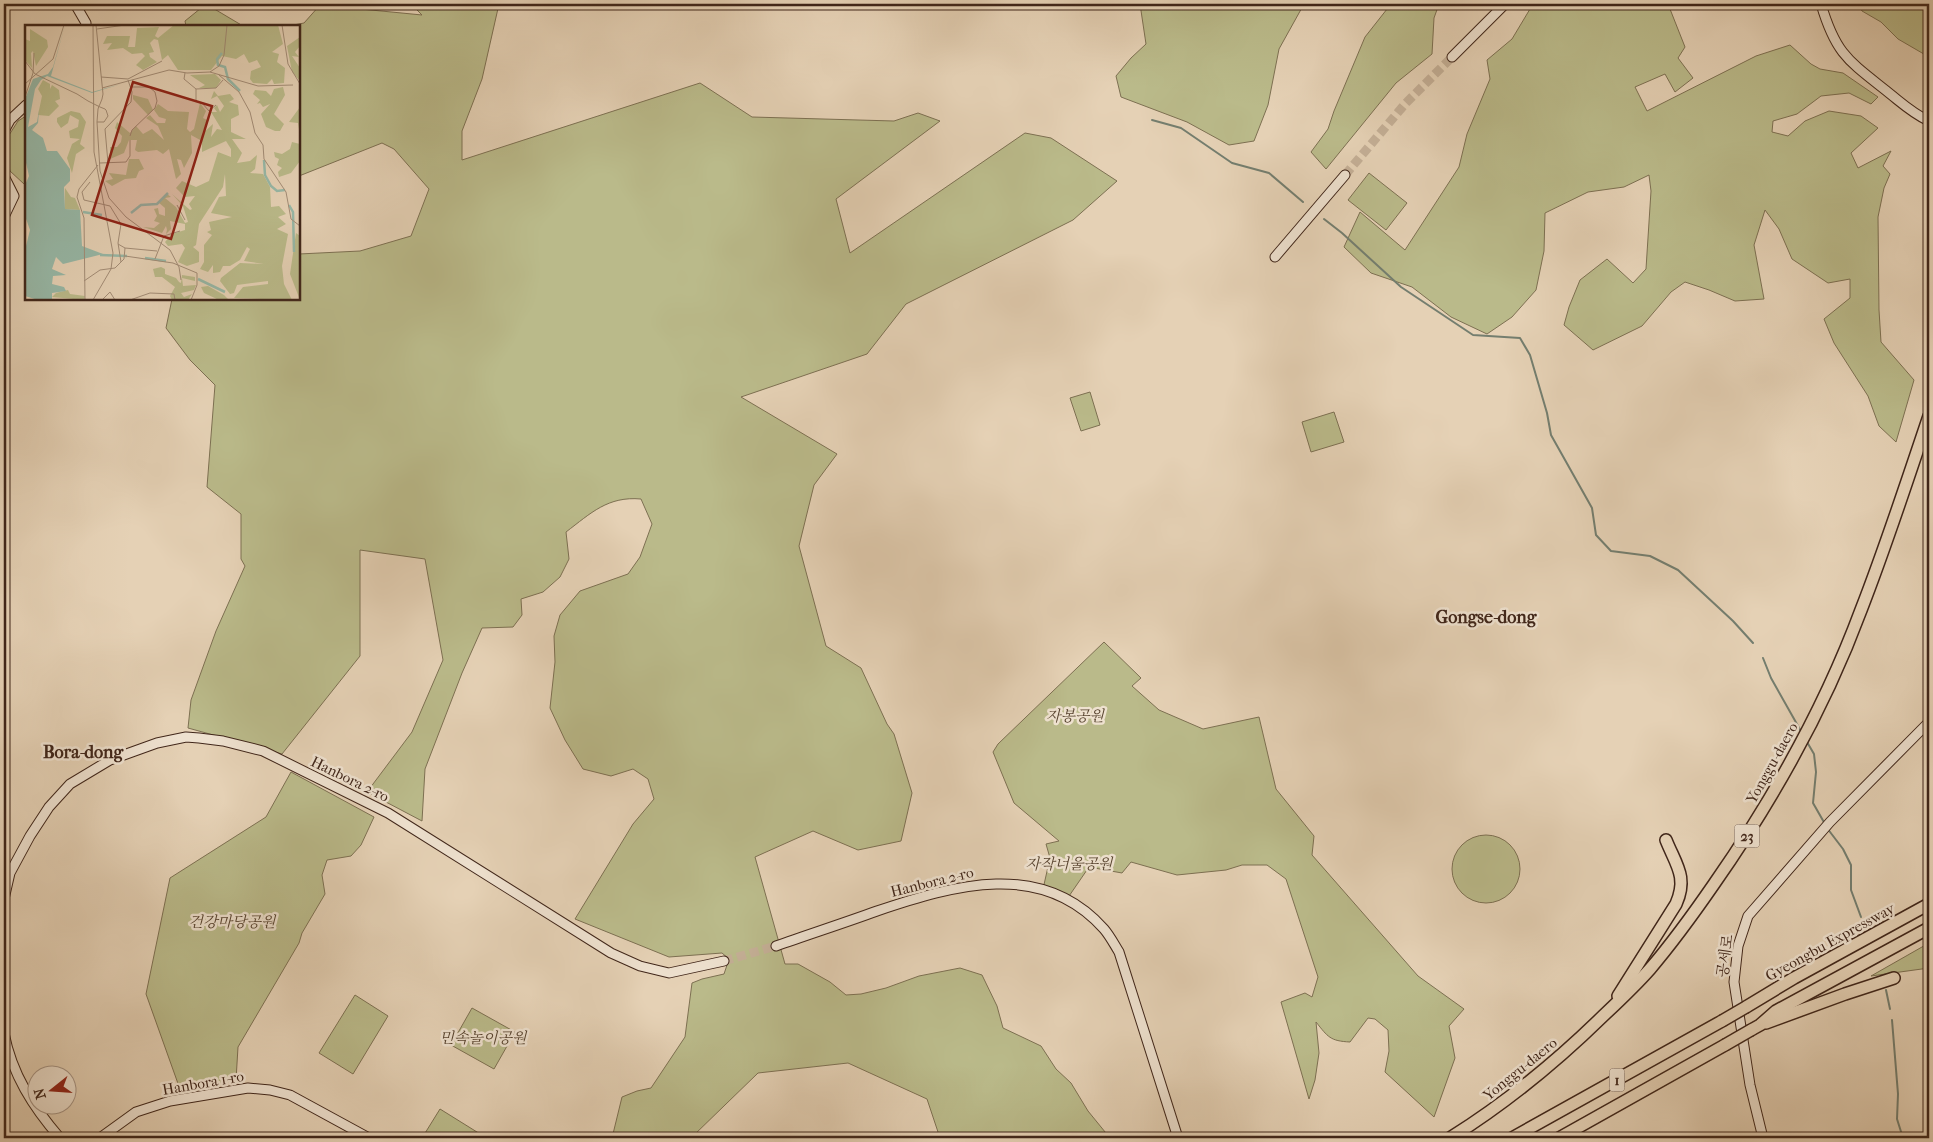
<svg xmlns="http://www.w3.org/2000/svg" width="1933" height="1142" viewBox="0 0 1933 1142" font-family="'IM FELL French Canon','Noto Serif KR',serif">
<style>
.green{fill:#baba8a;stroke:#7d7052}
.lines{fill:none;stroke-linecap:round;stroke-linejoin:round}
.stream{stroke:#747e6f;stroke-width:2}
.secondary-tunnel{stroke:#c4af96;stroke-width:9;stroke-dasharray:9 4.5;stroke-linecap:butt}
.secondary-casing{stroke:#40261a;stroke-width:11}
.highway-casing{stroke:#40261a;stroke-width:14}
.secondary{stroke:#eee1cf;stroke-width:9}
.highway{stroke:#e5d1b5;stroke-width:11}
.highway-bridge-casing{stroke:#40261a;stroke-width:14;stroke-linecap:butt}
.highway-bridge{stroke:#e5d1b5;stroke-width:11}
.labels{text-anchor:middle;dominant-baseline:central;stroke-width:5;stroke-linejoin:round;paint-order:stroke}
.shield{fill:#eee1cf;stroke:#745e50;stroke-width:1}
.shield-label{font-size:14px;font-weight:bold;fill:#40261a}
.park-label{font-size:15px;font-style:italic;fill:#584430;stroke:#eee1cf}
.street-label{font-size:15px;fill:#40261a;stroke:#eee1cf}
.quarter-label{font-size:18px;font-weight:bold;fill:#40261a;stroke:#eee1cf}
.inset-river{fill:none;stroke:#97b8a7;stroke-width:2.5}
.inset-road{fill:none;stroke:#a38d77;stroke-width:1}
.view{fill:#8f2418;fill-opacity:0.15;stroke:#8f2418;stroke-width:2.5}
.inset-edge{fill:none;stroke:#40261a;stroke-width:2.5}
</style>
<rect width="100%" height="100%" fill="#e5d1b5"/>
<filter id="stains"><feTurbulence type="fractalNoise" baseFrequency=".004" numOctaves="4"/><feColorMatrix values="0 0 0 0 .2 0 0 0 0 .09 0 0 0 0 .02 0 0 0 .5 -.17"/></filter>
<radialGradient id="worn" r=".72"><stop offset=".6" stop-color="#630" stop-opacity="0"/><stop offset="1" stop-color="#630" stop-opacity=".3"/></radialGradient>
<g class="green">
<path d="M 206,4 L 243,26 L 186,26 L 185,21 Z"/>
<path d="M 411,4 L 499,4 L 482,79 L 462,131 L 462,160 L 700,83 L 752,117 L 894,121 L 918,113 L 940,121 L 836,199 L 850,253 L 1025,133 L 1051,138 L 1117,181 L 1073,220 L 906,304 L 867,354 L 741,397 L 837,454 L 814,485 L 799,546 L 826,646 L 861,668 L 887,724 L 894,734 L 912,793 L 901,841 L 858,850 L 813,831 L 755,857 L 785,964 L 798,964 L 830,982 L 846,995 L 861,994 L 886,988 L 919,976 L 960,968 L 982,975 L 997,1006 L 1003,1028 L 1041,1046 L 1056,1069 L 1071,1083 L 1088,1111 L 1110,1138 L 940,1138 L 927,1099 L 848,1063 L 758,1073 L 693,1136 L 694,1138 L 612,1138 L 622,1097 L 637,1091 L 651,1088 L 685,1037 L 692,983 L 702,979 L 724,974 L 729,959 L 722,953 L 669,957 L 575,919 L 633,824 L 654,799 L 648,779 L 633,769 L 611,776 L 583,769 L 565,740 L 550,708 L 555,662 L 554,636 L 560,615 L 580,591 L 628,574 L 640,557 L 652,524 L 641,499 C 608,496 591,513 566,532 L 569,559 L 560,577 L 543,592 L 521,599 L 522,615 L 513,627 L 482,628 L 462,673 L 425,769 L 422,821 L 367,792 L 412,732 L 443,660 L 425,559 L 360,550 L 360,656 L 282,754 L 188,728 L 191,700 L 216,631 L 245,566 L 241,559 L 241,514 L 207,487 L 215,385 L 190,360 L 166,328 L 172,299 L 299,299 L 299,254 L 360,251 L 411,236 L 429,189 L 394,149 L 382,143 L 299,176 L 299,26 L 288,26 L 304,23 L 320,5 L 422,15 Z"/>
<path d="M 1140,4 L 1304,4 L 1279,49 L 1268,105 L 1254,141 L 1229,145 L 1187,122 L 1121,97 L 1116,76 L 1131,58 L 1146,44 Z"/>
<path d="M 1391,4 L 1439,4 L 1434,18 L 1432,54 L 1396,83 L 1326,169 L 1311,152 L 1328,129 L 1334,111 L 1365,37 Z"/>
<path d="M 1533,4 L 1668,4 L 1685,47 L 1678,58 L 1693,78 L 1675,92 L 1665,74 L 1635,87 L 1647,111 L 1756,56 L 1790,45 L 1811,64 L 1820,69 L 1843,73 L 1878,97 L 1871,104 L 1849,93 L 1821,96 L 1797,114 L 1773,121 L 1772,132 L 1788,136 L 1805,121 L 1829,111 L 1861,116 L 1878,128 L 1851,153 L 1858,168 L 1891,151 L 1883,166 L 1890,174 L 1884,188 L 1878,217 L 1879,310 L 1881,342 L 1914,380 L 1896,442 L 1879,426 L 1868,396 L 1834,343 L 1824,319 L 1850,298 L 1850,279 L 1828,283 L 1792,259 L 1779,229 L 1765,210 L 1754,245 L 1764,299 L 1735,301 L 1709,290 L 1685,282 L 1671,292 L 1642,326 L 1593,350 L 1564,325 L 1569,307 L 1580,280 L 1607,259 L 1633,283 L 1646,269 L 1651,191 L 1649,175 L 1624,187 L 1588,192 L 1545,213 L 1544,251 L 1536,290 L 1512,317 L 1487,334 L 1451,317 L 1412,287 L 1371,273 L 1344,247 L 1360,212 L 1405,250 L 1459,167 L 1467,134 L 1490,79 L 1487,60 L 1512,39 Z"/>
<path d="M 1858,4 L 1929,4 L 1929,57 L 1898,39 L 1881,22 L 1862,11 Z"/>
<path d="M 26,116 L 26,184 L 24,184 L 10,171 L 4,151 L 4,143 L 18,121 Z"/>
<path d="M 1369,173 L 1407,203 L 1386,230 L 1348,200 Z"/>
<path d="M 1090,392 L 1100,425 L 1081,431 L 1070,398 Z"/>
<path d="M 1334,412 L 1344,442 L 1311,452 L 1302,422 Z"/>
<path d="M 1104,642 L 1141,678 L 1132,686 L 1159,710 L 1203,729 L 1259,717 L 1276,789 L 1314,836 L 1312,855 L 1418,976 L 1464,1009 L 1449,1026 L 1455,1058 L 1434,1117 L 1385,1072 L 1389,1051 L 1388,1030 L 1375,1019 L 1368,1018 L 1350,1042 C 1330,1041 1328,1037 1316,1022 L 1319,1053 L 1315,1080 L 1309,1099 L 1281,1002 L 1305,993 L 1312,997 L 1318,977 L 1286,879 L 1267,865 L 1242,865 L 1226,870 L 1177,875 L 1131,862 L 1122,873 L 1089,867 L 1067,899 L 1043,889 L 1050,858 L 1046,844 L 1059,841 L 1014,803 L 993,752 L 998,744 Z"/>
<path d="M 291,772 L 374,817 L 361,845 L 351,856 L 327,860 L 322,875 L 325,894 L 302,933 L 299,943 L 238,1047 L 236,1080 L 181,1092 L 146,994 L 170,878 L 266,817 Z"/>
<circle cx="1486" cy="869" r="34"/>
<path d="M 1929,943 L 1929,968 L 1871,976 Z"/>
<path d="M 355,995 L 388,1016 L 353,1074 L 319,1053 Z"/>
<path d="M 472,1008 L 515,1032 L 494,1069 L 451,1045 Z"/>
<path d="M 440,1109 L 485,1137 L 484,1138 L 422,1138 Z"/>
</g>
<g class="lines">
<g class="stream">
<path d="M 1152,120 L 1181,128 L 1232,163 L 1269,173 L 1303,202"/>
<path d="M 1324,219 L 1342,233 L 1401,287 L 1473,335 L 1520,338 L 1530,355 L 1547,413 L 1551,435 L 1592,508 L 1596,535 L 1611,551 L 1650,556 L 1678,570 L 1733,621 L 1753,643"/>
<path d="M 1763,658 L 1771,678 L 1802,733"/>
<path d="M 1807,742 L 1814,754 L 1816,772 L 1813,803 L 1825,824"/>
<path d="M 1827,828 L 1843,849 L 1851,865 L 1851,890 L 1861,917"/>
<path d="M 1886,990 L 1890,1009"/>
<path d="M 1892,1020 L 1898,1094 L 1897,1119 L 1903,1138"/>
</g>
<g class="secondary-tunnel">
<path d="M 1345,175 L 1405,104 L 1452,57"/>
<path d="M 724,961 L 776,946"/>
</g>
<defs>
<g id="secondary">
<path d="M 75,4 L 86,23 L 86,26"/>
<path d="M 1821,4 C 1836,55 1849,61 1889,93 C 1903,104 1912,113 1929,121"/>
<path d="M 1452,57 L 1505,4"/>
<path d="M 4,131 L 10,120 L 26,105"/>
<path d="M 4,176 L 14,196 L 4,217"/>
<path d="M 1275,257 L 1345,175"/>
<path d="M 4,899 L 10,873 L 30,836 L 49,807 L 70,784 L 110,760 L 132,752 L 157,743 L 186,737 L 199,738 L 223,741 L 263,751 L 388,813 L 611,953 L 640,966 L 669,973 L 724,961"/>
<path d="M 776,946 C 810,934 844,923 877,911 C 954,885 1042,859 1104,929 C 1110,936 1114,944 1119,952 L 1178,1138"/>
<path d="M 4,1033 C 12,1074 33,1107 60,1138"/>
<path d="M 100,1138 L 136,1112 L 170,1101 L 248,1088 L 270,1090 L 290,1095 L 369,1138"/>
<path d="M 1763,1138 L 1750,1085 L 1734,982 L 1738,946 L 1748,916 L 1830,822 L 1929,722"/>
</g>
<g id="highway">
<path d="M 1618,996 L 1676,904 C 1688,877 1676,865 1666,840"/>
<path d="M 1746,1007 L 1794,978 L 1929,904"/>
<path d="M 1766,1023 L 1845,994 L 1894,978"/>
<path d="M 1751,1030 L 1760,1025 L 1776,1011 L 1929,928"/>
<path d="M 1450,1138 C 1506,1103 1556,1062 1603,1016 C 1619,1001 1635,986 1650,969 C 1673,942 1694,913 1714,884 C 1774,798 1825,707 1861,610 C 1886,546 1907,481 1929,416"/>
<path d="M 1512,1138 L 1722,1021"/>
<path d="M 1559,1138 L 1725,1045"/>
</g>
</defs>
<use href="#secondary" class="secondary-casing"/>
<use href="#highway" class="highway-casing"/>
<use href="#secondary" class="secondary"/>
<use href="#highway" class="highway"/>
<defs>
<g id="highway-bridge">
<path d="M 1722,1021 L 1746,1007"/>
<path d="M 1725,1045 L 1751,1030"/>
</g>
</defs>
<use href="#highway-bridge" class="highway-bridge-casing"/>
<use href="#highway-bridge" class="highway-bridge"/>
</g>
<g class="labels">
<g class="shield">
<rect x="1734.5" y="824.5" width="25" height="23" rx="4"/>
<rect x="1609.5" y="1068.5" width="15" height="23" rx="4"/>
</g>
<g class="shield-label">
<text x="1747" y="836">23</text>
<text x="1617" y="1080">1</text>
</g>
<g class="park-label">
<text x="1075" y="716">자봉공원</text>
<text x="1069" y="864">자작너울공원</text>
<text x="232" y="922">건강마당공원</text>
<text x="483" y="1038">민속놀이공원</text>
</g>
<g class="street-label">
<text transform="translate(1772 763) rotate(-61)">Yonggu-daero</text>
<text transform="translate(350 779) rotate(26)">Hanbora 2-ro</text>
<text transform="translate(932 882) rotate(-14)">Hanbora 2-ro</text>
<text transform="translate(1830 942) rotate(-29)">Gyeongbu Expressway</text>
<text transform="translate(1725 956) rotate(-82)">공세로</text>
<text transform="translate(1520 1069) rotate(-39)">Yonggu-daero</text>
<text transform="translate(203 1083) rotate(-10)">Hanbora 1-ro</text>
</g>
<g class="quarter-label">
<text x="1486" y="617">Gongse-dong</text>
<text x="83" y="752">Bora-dong</text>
</g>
</g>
<g transform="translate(25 25)">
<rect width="275" height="275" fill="#e5d1b5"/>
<path d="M 149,0 L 253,0 L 258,19 L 247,27 L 254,29 L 252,37 L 260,43 L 259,58 L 249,59 L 247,54 L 242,59 L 228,58 L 225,54 L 226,46 L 236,42 L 232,35 L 224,38 L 219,29 L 211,34 L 197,31 L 186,45 L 153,45 L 143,30 L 137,35 L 133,15 L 129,14 L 125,18 L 129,27 L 124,28 L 125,32 L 132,37 L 118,45 L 111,40 L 120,31 L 117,28 L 107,29 L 98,23 L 82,25 L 87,18 L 78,19 L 82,11 L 105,11 L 103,22 L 110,22 L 112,3 L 134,2 L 130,11 L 133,13 ZM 5,4 L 22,15 L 23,22 L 11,41 L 8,26 L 6,28 L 7,43 L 0,35 L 0,14 L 5,16 ZM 275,12 L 275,21 L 270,27 L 274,32 L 267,31 L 275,43 L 275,56 L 267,47 L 262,21 ZM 190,49 L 196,55 L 191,63 L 174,63 L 180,60 L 165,50 ZM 18,55 L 25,59 L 25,64 L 27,60 L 34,65 L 35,74 L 30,76 L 34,81 L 24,91 L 13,90 L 17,71 L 13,64 ZM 258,62 L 260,70 L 249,89 L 259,99 L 255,106 L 250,106 L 241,102 L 236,89 L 245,79 L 238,82 L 235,78 L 232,79 L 235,75 L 228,69 L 230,65 L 241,66 L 246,71 L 249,64 ZM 189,66 L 193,71 L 205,69 L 209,74 L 204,77 L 213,80 L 214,90 L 206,94 L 206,107 L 221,114 L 207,114 L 217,128 L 212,138 L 225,136 L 232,130 L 230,144 L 225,148 L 238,149 L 245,162 L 246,182 L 254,181 L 261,189 L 253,192 L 261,199 L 252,204 L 263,209 L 257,241 L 259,259 L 267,275 L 209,273 L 218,262 L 243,259 L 243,256 L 212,260 L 209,268 L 205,269 L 195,256 L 196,253 L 215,238 L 239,239 L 219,236 L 225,224 L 222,222 L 215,235 L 205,241 L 198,241 L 195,247 L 188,248 L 188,240 L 183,247 L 175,244 L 179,237 L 179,220 L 187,210 L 182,207 L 186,205 L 184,197 L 207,192 L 186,188 L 194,172 L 201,171 L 200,149 L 198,162 L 174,199 L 171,220 L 168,222 L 174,227 L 174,237 L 162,241 L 153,237 L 160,223 L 157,219 L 143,221 L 140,217 L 147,209 L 160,205 L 160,199 L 145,196 L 146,204 L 141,209 L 142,205 L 141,201 L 137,208 L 118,202 L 129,203 L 135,198 L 129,196 L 132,191 L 129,184 L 133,183 L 134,189 L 140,191 L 140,183 L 133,177 L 142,169 L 146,172 L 140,173 L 151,182 L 160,198 L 163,197 L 158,181 L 147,169 L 165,185 L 167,184 L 164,179 L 170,171 L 160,172 L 151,163 L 157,156 L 171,162 L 184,156 L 193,127 L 206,132 L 206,124 L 201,116 L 177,127 L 177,116 L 166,110 L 167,128 L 159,143 L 156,135 L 152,134 L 156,149 L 151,154 L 144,124 L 138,129 L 132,125 L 113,127 L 110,125 L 112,115 L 104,115 L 99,128 L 85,134 L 85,122 L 92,122 L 96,117 L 97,111 L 90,103 L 92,97 L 105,108 L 111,101 L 118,109 L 127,104 L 139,115 L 133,101 L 121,93 L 125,90 L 132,98 L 140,98 L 141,94 L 134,92 L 129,85 L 133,79 L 143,86 L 164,87 L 162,104 L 165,107 L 169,104 L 175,78 L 181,86 L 178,93 L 182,95 L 177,109 L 188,99 L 186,112 L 192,104 L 197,105 L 186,87 L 192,87 L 189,83 L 192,80 L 195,87 L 199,81 L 192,71 L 186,74 ZM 108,70 L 123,74 L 128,85 L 123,90 L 108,74 ZM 275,82 L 275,111 L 273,98 L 264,97 ZM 46,86 L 55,88 L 61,97 L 55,119 L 60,123 L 51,129 L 47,148 L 42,133 L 47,119 L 55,114 L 45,113 L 44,106 L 53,102 L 54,95 L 45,90 L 43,98 L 36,103 L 32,97 L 32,93 ZM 267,117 L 275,119 L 275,136 L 266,148 L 254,152 L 253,147 L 257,143 L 252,140 L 254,134 L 250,132 L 249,127 L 257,129 L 265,124 ZM 104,134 L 114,134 L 119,144 L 114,146 L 111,153 L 100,154 L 87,161 L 80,156 L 88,154 L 84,148 L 101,150 ZM 40,163 L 46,172 L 50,173 L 55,185 L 40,184 ZM 271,208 L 275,211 L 275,275 L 265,249 ZM 136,242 L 140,244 L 140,249 L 151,253 L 154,257 L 156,258 L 157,250 L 170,252 L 170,256 L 157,253 L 158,261 L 171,260 L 169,265 L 156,268 L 159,272 L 167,269 L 163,275 L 147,275 L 145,271 L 150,262 L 137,252 L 130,252 L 128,244 ZM 183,261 L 199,270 L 204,275 L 194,275 L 179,268 L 176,262 ZM 43,265 L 45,269 L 60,271 L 59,275 L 27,272 L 31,268 Z" fill="#baba8a"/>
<path d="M 40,0 L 26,51 L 67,67 L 96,59 L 67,68 L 22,51 L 16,55 L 10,64 L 3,102 L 12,97 L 14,85 L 13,98 L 7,105 L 18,113 L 22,126 L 32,126 L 45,144 L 45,156 L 39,162 L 40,184 L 55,185 L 57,221 L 78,229 L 38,239 L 31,232 L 27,244 L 41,250 L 28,251 L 27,259 L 39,262 L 41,266 L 27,268 L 27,275 L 13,275 L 0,271 L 0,225 L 5,205 L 0,191 L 0,160 L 4,151 L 0,133 L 0,74 L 8,54 L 23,49 L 28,42 Z" fill="#97b8a7"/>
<path class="inset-river" d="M 197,28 L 192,34 L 193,40 L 200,42 L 203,54 L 215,66M 239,135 L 240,150 L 246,161 L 252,166 L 260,165M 264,180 L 268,187 L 269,227M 58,187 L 77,190M 106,188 L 116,180 L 132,179 L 143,168M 75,230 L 102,231M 120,233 L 141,236M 173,254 L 200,267"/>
<path class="inset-road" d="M 257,0 L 263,39 L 275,59M 72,4 L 100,0M 0,36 L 10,49 L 52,69 L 63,76 L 75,82 L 80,84 L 81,85 L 83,91 L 79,97 L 72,97 L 73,84 L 74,81 L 75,79 L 77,74 L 78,69 L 71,0M 185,47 L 194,41 L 199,30 L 202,0M 160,48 L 159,54 L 171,64 L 171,76 L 177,78 L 184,86 L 191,80M 194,50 L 214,67 L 225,87 L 230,108 L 238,120 L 239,134 L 261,167 L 266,194 L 275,201M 76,52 L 103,54 L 137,36M 0,59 L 28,34 L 39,0M 77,63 L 144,45 L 162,48 L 185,47 L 233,61 L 268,60M 171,64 L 191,63 L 198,55M 0,72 L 8,48 L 9,28M 72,97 L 75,146 L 84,173 L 101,192 L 145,225 L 154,242 L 156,255M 105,111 L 107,105 L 130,83 L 132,76 L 130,67 L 124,62 L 105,62M 75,138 L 101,137 L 105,131 L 105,115M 83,138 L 80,104 L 106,77 L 107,67 L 103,55M 65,157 L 57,167 L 59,175 L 85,181 L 96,199 L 93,218 L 96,237M 152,180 L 160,195M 100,223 L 132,226M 100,231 L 148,238 L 172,248 L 172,260 L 166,275M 130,234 L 139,211 L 155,206M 59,256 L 75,245 L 90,243 L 99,234 L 100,223 L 93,219M 60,275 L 59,193 L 52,172 L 54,164 L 73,140M 68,275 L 86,244 L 88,228 L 69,127 L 68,0M 77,275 L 85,267 L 90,275M 105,275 L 125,268 L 149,269 L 150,275"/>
<path class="view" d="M 108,57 L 187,81 L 146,214 L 67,190 Z"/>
<rect width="275" height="275" class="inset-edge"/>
</g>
<rect width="1933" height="1142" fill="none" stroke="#e5d1b5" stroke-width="20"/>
<rect x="5" y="5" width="1923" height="1132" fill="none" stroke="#40261a" stroke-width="2.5"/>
<rect x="10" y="10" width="1913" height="1122" fill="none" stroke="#40261a"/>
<g transform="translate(52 1090) rotate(253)"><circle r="24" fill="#eee1cf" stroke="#a89687"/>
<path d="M0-4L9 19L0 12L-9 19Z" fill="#8f2418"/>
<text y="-8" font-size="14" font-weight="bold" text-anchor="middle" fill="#40261a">N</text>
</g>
<rect width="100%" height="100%" filter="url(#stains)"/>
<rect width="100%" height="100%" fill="url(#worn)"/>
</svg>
